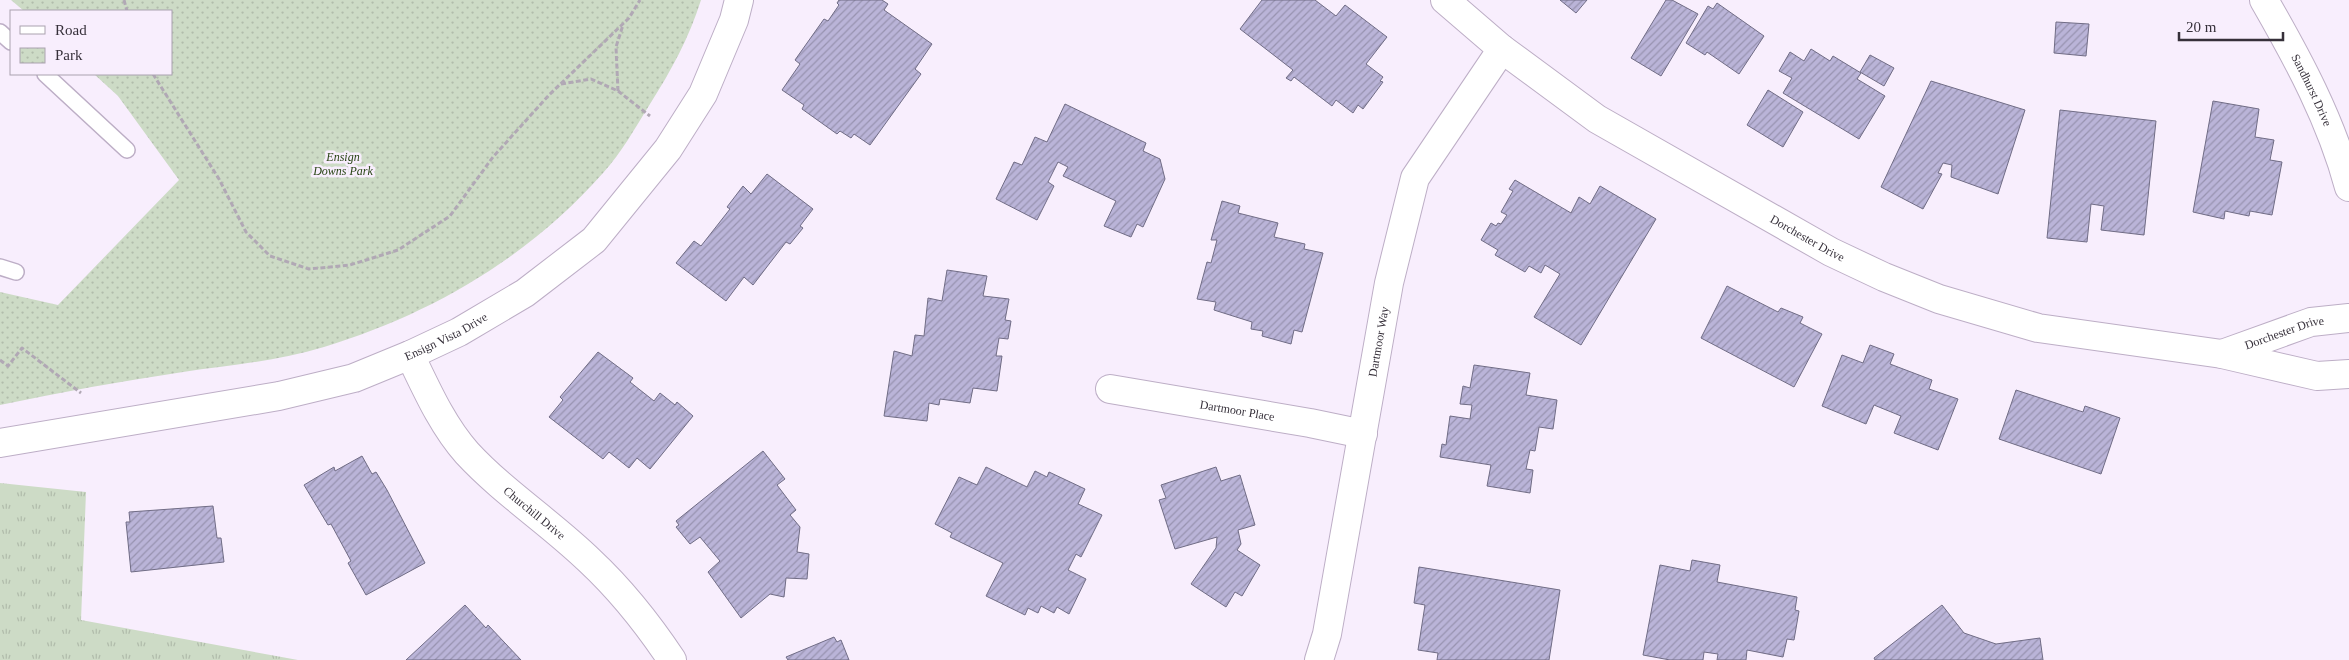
<svg xmlns="http://www.w3.org/2000/svg" width="2349" height="660" viewBox="0 0 2349 660" font-family="Georgia,serif">
<style>
.grass{fill:url(#grass-tufts)}
.park{fill:url(#park-dots)}
.building{fill:url(#building-hatch);stroke:#706c85}
.lines{fill:none;stroke-linecap:round;stroke-linejoin:round}
.service-casing{stroke:#bdaec6;stroke-width:18}
.minor-casing{stroke:#bdaec6;stroke-width:30}
.path{stroke:#b1a8b5;stroke-width:3;stroke-dasharray:5 2.5;stroke-linecap:butt}
.service{stroke:#fff;stroke-width:15}
.minor{stroke:#fff;stroke-width:28}
.labels{text-anchor:middle;dominant-baseline:central;stroke-width:5;stroke-linejoin:round;paint-order:stroke}
.street-label{font-size:12px;fill:#36303a;stroke:#f8eefd}
.park-label{font-size:12px;font-style:italic;fill:#284414;stroke:#f8eefd}
</style>
<defs>
<pattern id="grass-tufts" width="24" height="20" patternUnits="userSpaceOnUse" patternTransform="scale(1.25)"><rect width="24" height="20" fill="#cddbc6"/><path d="M3 7l-1-3M5 7V3M7 7l1-3M15 17l-1-3M17 17v-4M19 17l1-3" fill="none" stroke="#b1bcab"/></pattern>
<pattern id="park-dots" width="8" height="8" patternUnits="userSpaceOnUse" patternTransform="scale(1.25)"><rect width="8" height="8" fill="#cddbc6"/><path d="M2 2h.1M6 6h.1" fill="none" stroke="#b1bcab" stroke-width="1.8" stroke-linecap="round"/></pattern>
<pattern id="building-hatch" width="6" height="6" patternUnits="userSpaceOnUse" patternTransform="scale(1.25)"><rect width="6" height="6" fill="#bab4d8"/><path d="M-1 1l2-2M0 6l6-6M5 7l2-2" fill="none" stroke="#9893b0"/></pattern>
</defs>
<rect width="100%" height="100%" fill="#f8eefd"/>
<path class="grass" d="M 0,483 L 86,492 L 81,620 L 298,660 L 0,660 Z"/>
<path class="park" d="M 11,0 L 701,0 C 689,38 671,71 650,104 C 635,128 622,152 603,173 C 529,257 432,314 324,347 C 279,361 230,365 183,372 C 122,381 61,392 0,405 L 0,292 L 58,305 L 179,180 L 118,96 L 94,74 L 171,74 L 171,11 L 24,11 Z"/>
<g class="building">
<path d="M 839,0 L 882,0 L 888,4 L 884,10 L 932,44 L 915,69 L 921,74 L 870,145 L 854,134 L 851,138 L 840,131 L 837,134 L 802,109 L 804,105 L 782,90 L 800,64 L 795,60 L 824,19 L 828,21 L 839,5 L 837,3 Z"/>
<path d="M 1262,0 L 1315,0 L 1336,16 L 1345,5 L 1387,37 L 1366,64 L 1383,77 L 1380,81 L 1383,82 L 1363,109 L 1358,105 L 1353,113 L 1336,100 L 1332,106 L 1294,77 L 1291,81 L 1286,78 L 1293,70 L 1240,29 Z"/>
<path d="M 1560,0 L 1587,0 L 1576,13 Z"/>
<path d="M 1666,0 L 1672,0 L 1698,14 L 1661,76 L 1631,58 Z"/>
<path d="M 1717,3 L 1764,36 L 1739,74 L 1707,52 L 1705,55 L 1686,43 L 1708,6 L 1713,9 Z"/>
<path d="M 2056,22 L 2089,24 L 2086,56 L 2054,53 Z"/>
<path d="M 1811,49 L 1830,61 L 1833,56 L 1861,73 L 1857,79 L 1885,96 L 1859,139 L 1783,93 L 1792,78 L 1779,71 L 1790,52 L 1804,61 Z"/>
<path d="M 1870,55 L 1894,68 L 1884,86 L 1860,72 Z"/>
<path d="M 1931,81 L 2025,110 L 1998,194 L 1951,177 L 1952,165 L 1943,163 L 1938,173 L 1942,174 L 1923,209 L 1881,187 Z"/>
<path d="M 1768,90 L 1803,112 L 1783,147 L 1747,125 Z"/>
<path d="M 2213,101 L 2259,109 L 2255,137 L 2274,140 L 2270,160 L 2282,162 L 2272,215 L 2250,211 L 2249,216 L 2225,211 L 2224,219 L 2193,212 Z"/>
<path d="M 1065,104 L 1146,143 L 1143,151 L 1160,159 L 1165,179 L 1143,227 L 1137,224 L 1131,237 L 1104,226 L 1116,201 L 1063,176 L 1068,167 L 1058,162 L 1048,182 L 1054,186 L 1037,220 L 996,199 L 1014,162 L 1022,165 L 1035,137 L 1047,142 Z"/>
<path d="M 2060,110 L 2156,121 L 2144,235 L 2101,230 L 2104,206 L 2091,204 L 2087,242 L 2047,238 Z"/>
<path d="M 767,174 L 813,209 L 800,226 L 803,228 L 790,244 L 786,242 L 753,285 L 744,277 L 726,301 L 676,263 L 694,241 L 701,246 L 730,209 L 727,207 L 743,186 L 751,194 Z"/>
<path d="M 1515,180 L 1571,213 L 1579,197 L 1590,204 L 1600,186 L 1656,219 L 1581,345 L 1534,317 L 1560,274 L 1545,265 L 1541,273 L 1529,266 L 1525,272 L 1495,255 L 1498,250 L 1481,240 L 1491,223 L 1496,226 L 1498,223 L 1501,224 L 1507,215 L 1501,212 L 1513,191 L 1509,189 Z"/>
<path d="M 1222,201 L 1240,206 L 1238,213 L 1278,223 L 1274,237 L 1305,244 L 1304,249 L 1323,253 L 1302,332 L 1294,330 L 1291,344 L 1262,336 L 1263,331 L 1251,329 L 1252,322 L 1214,310 L 1216,302 L 1197,299 L 1207,262 L 1211,263 L 1217,240 L 1211,240 Z"/>
<path d="M 947,270 L 987,276 L 983,296 L 1009,299 L 1005,320 L 1011,321 L 1008,339 L 999,338 L 996,356 L 1002,356 L 997,391 L 973,388 L 970,403 L 940,399 L 939,405 L 929,403 L 927,421 L 884,416 L 894,351 L 912,356 L 915,335 L 924,336 L 928,298 L 942,301 Z"/>
<path d="M 1727,286 L 1778,312 L 1781,308 L 1803,317 L 1800,323 L 1822,334 L 1794,387 L 1701,338 Z"/>
<path d="M 1870,345 L 1894,354 L 1890,364 L 1932,380 L 1929,389 L 1958,399 L 1938,450 L 1894,433 L 1901,416 L 1874,405 L 1866,424 L 1822,406 L 1842,355 L 1863,363 Z"/>
<path d="M 598,352 L 633,378 L 630,382 L 654,401 L 660,393 L 675,405 L 677,402 L 693,416 L 650,469 L 637,458 L 629,468 L 609,452 L 603,459 L 549,417 L 563,400 L 560,397 Z"/>
<path d="M 1474,365 L 1530,373 L 1526,395 L 1557,400 L 1553,429 L 1539,427 L 1535,451 L 1530,450 L 1526,469 L 1533,470 L 1530,493 L 1487,486 L 1491,465 L 1440,457 L 1442,444 L 1446,445 L 1450,416 L 1470,419 L 1472,405 L 1460,404 L 1463,386 L 1470,388 Z"/>
<path d="M 2016,390 L 2083,412 L 2085,406 L 2120,418 L 2101,474 L 1999,439 Z"/>
<path d="M 763,451 L 785,479 L 777,485 L 796,510 L 790,515 L 800,527 L 797,552 L 809,554 L 807,579 L 786,578 L 784,597 L 770,594 L 741,618 L 708,572 L 720,561 L 700,537 L 690,544 L 676,527 L 679,525 L 676,521 Z"/>
<path d="M 362,456 L 372,474 L 376,472 L 387,490 L 425,563 L 366,595 L 348,563 L 351,561 L 331,524 L 328,525 L 304,485 L 334,467 L 335,471 Z"/>
<path d="M 986,467 L 1027,487 L 1035,471 L 1047,477 L 1049,472 L 1085,489 L 1078,504 L 1102,515 L 1081,557 L 1076,554 L 1068,570 L 1086,579 L 1069,614 L 1057,607 L 1054,613 L 1041,606 L 1038,613 L 1028,608 L 1025,615 L 986,596 L 1003,563 L 950,537 L 952,533 L 935,524 L 959,477 L 977,485 Z"/>
<path d="M 1216,467 L 1221,481 L 1240,475 L 1255,525 L 1238,530 L 1241,544 L 1237,550 L 1260,565 L 1242,596 L 1235,592 L 1226,607 L 1191,584 L 1216,548 L 1217,537 L 1175,549 L 1159,500 L 1166,498 L 1161,485 Z"/>
<path d="M 213,506 L 217,538 L 221,538 L 224,562 L 131,572 L 126,522 L 130,522 L 129,512 Z"/>
<path d="M 1692,560 L 1720,565 L 1717,582 L 1797,597 L 1795,610 L 1799,611 L 1794,640 L 1787,639 L 1783,657 L 1747,650 L 1746,660 L 1717,660 L 1718,654 L 1704,652 L 1703,660 L 1670,660 L 1643,655 L 1660,565 L 1690,571 Z"/>
<path d="M 1419,567 L 1560,590 L 1549,660 L 1437,660 L 1438,653 L 1418,650 L 1425,605 L 1414,603 Z"/>
<path d="M 465,605 L 486,628 L 488,625 L 521,660 L 406,660 Z"/>
<path d="M 1942,605 L 1964,633 L 1996,644 L 2040,638 L 2043,660 L 1875,660 L 1874,658 Z"/>
<path d="M 834,637 L 837,642 L 841,640 L 849,660 L 788,660 L 786,657 Z"/>
</g>
<g class="lines">
<defs>
<g id="service">
<path d="M 0,32 L 11,42"/>
<path d="M 45,74 L 127,150"/>
<path d="M 0,267 L 16,272"/>
</g>
<g id="minor">
<path id="s1" d="M 1445,0 L 1502,49 L 1597,119 L 1831,252 L 1884,277 L 1939,299 L 2038,328 L 2222,354 L 2317,376 L 2349,374"/>
<path id="s2" d="M 2264,0 C 2298,59 2331,120 2349,187"/>
<path id="s3" d="M 2222,354 L 2311,322 L 2349,318"/>
<path id="s4" d="M 410,355 C 426,388 442,425 467,453 C 504,493 551,523 590,561 C 621,590 648,624 672,660"/>
<path id="s5" d="M 1110,389 L 1310,423 L 1363,434"/>
<path id="s6" d="M 0,443 L 279,396 L 354,378 L 410,355 L 459,332 L 525,293 L 594,240 L 668,149 L 703,94 L 734,20 L 739,0"/>
<path id="s7" d="M 1319,660 L 1327,634 L 1389,283 L 1415,178 L 1502,49"/>
</g>
</defs>
<use href="#service" class="service-casing"/>
<use href="#minor" class="minor-casing"/>
<g class="path">
<path d="M 124,0 L 127,11"/>
<path d="M 153,74 L 219,179 L 246,232 L 270,256 L 309,269 L 350,265 L 398,250 L 450,216 L 493,157 L 549,95 L 629,18 L 640,0"/>
<path d="M 561,84 L 591,79 L 618,91 L 650,116"/>
<path d="M 618,91 L 616,47 L 623,25"/>
<path d="M 0,360 L 8,366 L 22,348 L 81,393"/>
</g>
<use href="#service" class="service"/>
<use href="#minor" class="minor"/>
</g>
<g class="labels">
<g class="street-label">
<text stroke="none"><textPath href="#s2" startOffset="102">Sandhurst Drive</textPath></text>
<text stroke="none"><textPath href="#s1" startOffset="435">Dorchester Drive</textPath></text>
<text stroke="none"><textPath href="#s3" startOffset="66">Dorchester Drive</textPath></text>
<text stroke="none"><textPath href="#s6" startOffset="461">Ensign Vista Drive</textPath></text>
<text stroke="none"><textPath href="#s7" startOffset="324">Dartmoor Way</textPath></text>
<text stroke="none"><textPath href="#s5" startOffset="129">Dartmoor Place</textPath></text>
<text stroke="none"><textPath href="#s4" startOffset="204">Churchill Drive</textPath></text>
</g>
<g class="park-label">
<text x="343" y="157">Ensign<tspan x="343" dy="14">Downs Park</tspan></text>
</g>
</g>
<rect x="10" y="10" width="162" height="65" fill="#f8eefd" stroke="#aaa2af"/>
<rect x="20" y="26" width="25" height="8" fill="#ffffff" stroke="#aaa2af"/>
<text x="55" y="35" font-size="15" fill="#36303a">Road</text>
<rect x="20" y="48" width="25" height="15" fill="url(#park-dots)" stroke="#aaa2af"/>
<text x="55" y="60" font-size="15" fill="#36303a">Park</text>
<path d="M2179 32v8h104v-8" fill="none" stroke="#36303a" stroke-width="2.5"/>
<text x="2186" y="32" font-size="15" fill="#36303a" stroke="#f8eefd" stroke-width="4" paint-order="stroke">20 m</text>
</svg>
